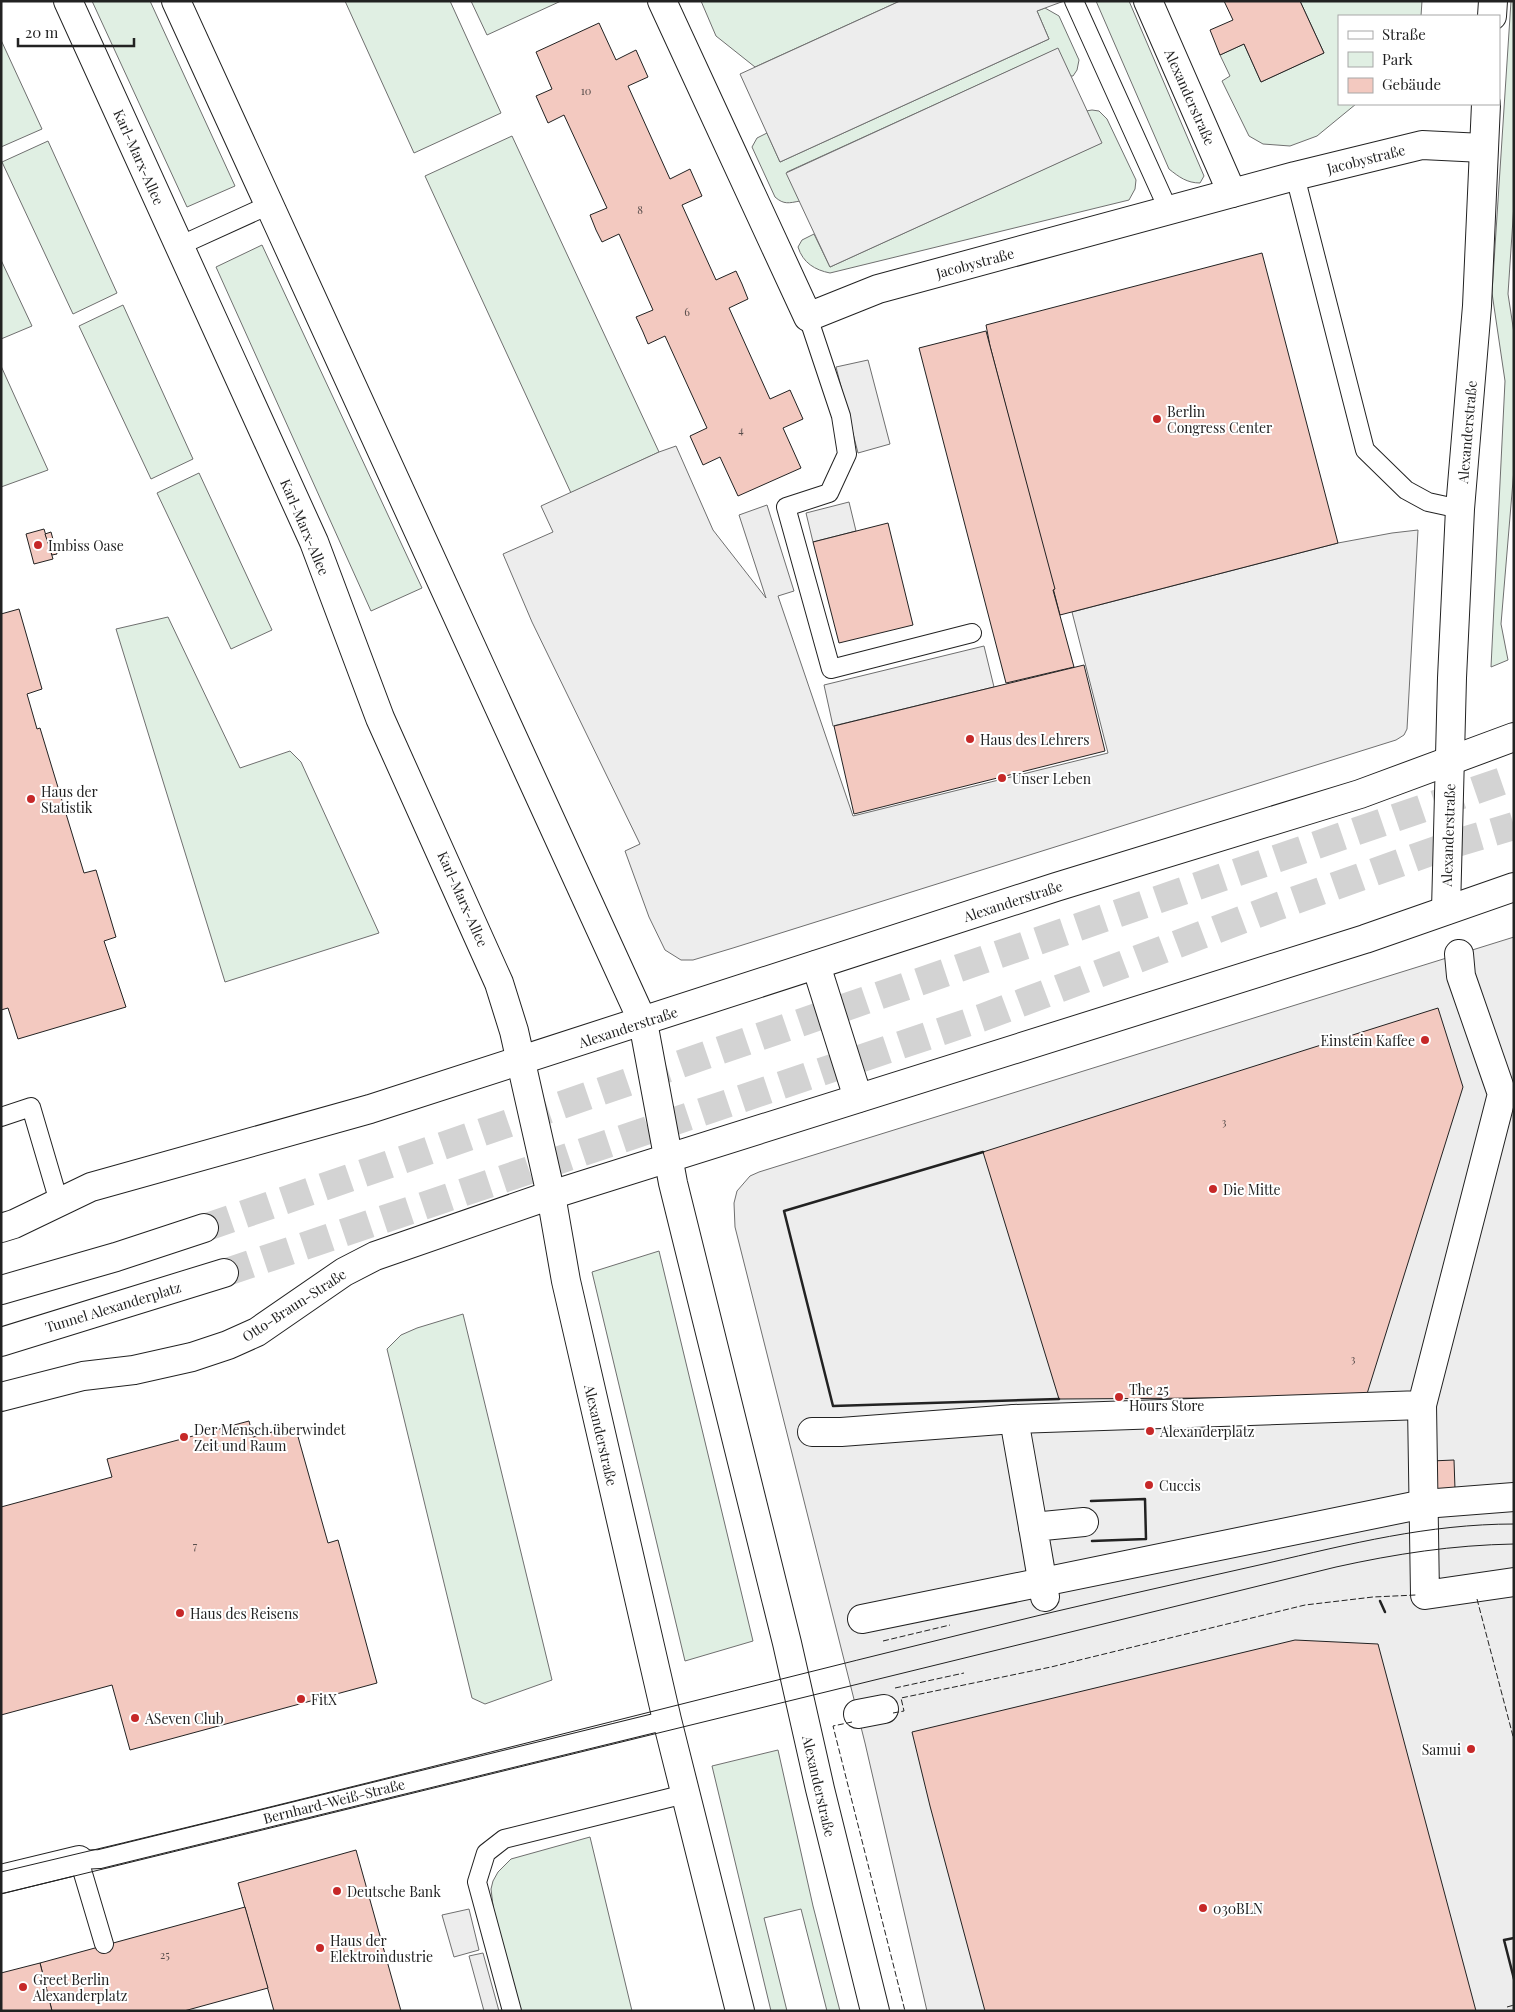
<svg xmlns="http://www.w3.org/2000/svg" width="1515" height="2012" viewBox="0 0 1515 2012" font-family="'Playfair Display',serif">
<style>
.green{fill:#e0efe3;stroke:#6f6f6f}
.parking{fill:#ededed;stroke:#6f6f6f}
.building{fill:#f3c9c0;stroke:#222}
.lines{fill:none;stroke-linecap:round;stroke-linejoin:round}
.primary-tunnel{stroke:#d3d3d3;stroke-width:28;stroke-dasharray:28 14;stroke-linecap:butt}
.lane-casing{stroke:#222;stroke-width:20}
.street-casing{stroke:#222;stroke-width:30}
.secondary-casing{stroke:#222;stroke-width:30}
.primary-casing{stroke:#222;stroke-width:30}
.lane{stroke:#fff;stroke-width:18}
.street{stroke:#fff;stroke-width:28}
.secondary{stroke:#fff;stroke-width:28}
.primary{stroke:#fff;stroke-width:28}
.tram{stroke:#222;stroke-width:1}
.fence{stroke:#222;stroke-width:1;stroke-dasharray:6 2.5;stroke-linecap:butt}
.wall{stroke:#222;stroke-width:2.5}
.poi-dot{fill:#c62828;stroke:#fff;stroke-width:2}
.labels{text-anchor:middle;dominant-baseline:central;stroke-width:4;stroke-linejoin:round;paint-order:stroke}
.number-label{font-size:11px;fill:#564c4a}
.street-label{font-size:14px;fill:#222;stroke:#fff}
.poi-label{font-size:14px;fill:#222;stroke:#fff;text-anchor:start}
</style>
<rect width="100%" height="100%" fill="#fff"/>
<g class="green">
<path d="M 92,1 L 150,1 L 235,186 L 187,207 Z"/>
<path d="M 345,1 L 450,1 L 501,113 L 414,153 Z"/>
<path d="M 471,1 L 561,1 L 487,35 Z"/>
<path d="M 701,1 L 900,1 L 755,67 L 716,36 Z"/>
<path d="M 1096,1 L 1129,1 L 1204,176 L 1200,183 C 1187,183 1179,177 1169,169 Z"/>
<path d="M 1300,1 L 1422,1 L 1421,16 L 1339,16 L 1339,104 L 1356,104 L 1317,136 L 1290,146 L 1263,144 L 1249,136 L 1222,81 L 1230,76 L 1220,55 L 1244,44 L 1261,82 L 1324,53 Z"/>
<path d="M 1511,1 L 1514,1 L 1514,204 L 1508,294 L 1514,333 L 1514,469 L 1501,624 L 1508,660 L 1491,667 L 1505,381 L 1492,293 Z"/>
<path d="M 1045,8 L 1059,16 L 1079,60 L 1077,70 L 1073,76 L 1070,76 L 1057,49 L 787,172 L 800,201 C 789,203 784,205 775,197 L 752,147 L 757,138 L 767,133 L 780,162 L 1049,39 L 1037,11 Z"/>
<path d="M 1,40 L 42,129 L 1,147 Z"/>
<path d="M 1092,110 L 1099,111 L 1107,119 L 1136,180 L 1135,189 L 1129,200 L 830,273 C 815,270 803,263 798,247 L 802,240 L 814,234 L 830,267 L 1101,143 L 1086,111 Z"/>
<path d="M 512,136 L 659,452 L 571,493 L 425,176 Z"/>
<path d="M 48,141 L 117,293 L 73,314 L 2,162 Z"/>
<path d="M 262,245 L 422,588 L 371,611 L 216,267 Z"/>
<path d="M 1,260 L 32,326 L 1,339 Z"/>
<path d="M 123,305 L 193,459 L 151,479 L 79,326 Z"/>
<path d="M 1,366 L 48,470 L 1,487 Z"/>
<path d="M 199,473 L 272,630 L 231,649 L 157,493 Z"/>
<path d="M 168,617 L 240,768 L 290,751 L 301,762 L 379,933 L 225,982 L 116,629 Z"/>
<path d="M 659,1251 L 753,1641 L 685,1661 L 592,1272 Z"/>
<path d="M 463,1314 L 552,1680 L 485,1704 L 472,1698 L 387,1349 L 401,1335 L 417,1328 Z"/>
<path d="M 778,1750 L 813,1906 L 840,2011 L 827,2011 L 801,1909 L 764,1918 L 787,2011 L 771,2011 L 712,1766 Z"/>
<path d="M 590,1837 L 632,2011 L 521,2011 L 494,1914 L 491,1889 L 493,1881 L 498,1872 L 511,1859 Z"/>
</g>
<g class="parking">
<path d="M 900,1 L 1064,1 L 1037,11 L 1049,39 L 780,162 L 740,74 Z"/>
<path d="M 1058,48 L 1102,143 L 830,267 L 786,173 Z"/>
<path d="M 868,360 L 890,444 L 858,453 L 836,367 Z"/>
<path d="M 676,446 L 713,530 L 766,598 L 739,515 L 767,505 L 794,591 L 778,596 L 853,816 L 1108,753 L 1072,612 L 1338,543 L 1392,533 L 1418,530 L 1407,729 L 1404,735 L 1396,740 L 733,948 L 693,960 L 681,960 L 665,950 L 649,917 L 625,851 L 640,844 L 532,622 L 503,554 L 553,532 L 541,506 L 659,452 Z"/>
<path d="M 849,502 L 856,531 L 813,542 L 806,513 Z"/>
<path d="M 984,646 L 994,687 L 833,726 L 824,685 Z"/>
<path d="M 1514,937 L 1514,2011 L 927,2011 L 865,1743 L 735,1227 L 734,1203 L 737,1191 L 750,1176 L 759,1172 Z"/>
<path d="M 469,1909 L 479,1950 L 454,1957 L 442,1915 Z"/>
<path d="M 483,1953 L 499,2011 L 484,2011 L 469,1956 Z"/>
</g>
<g class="building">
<path d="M 1224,1 L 1300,1 L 1324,53 L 1261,82 L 1244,44 L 1220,55 L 1210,30 L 1233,20 Z"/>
<path d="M 599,23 L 616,60 L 636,50 L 648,77 L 628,86 L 670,179 L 690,169 L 702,196 L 682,205 L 716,280 L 736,271 L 742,284 L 748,299 L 729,308 L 770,399 L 790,390 L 803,419 L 783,428 L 801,468 L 738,496 L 720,457 L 703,465 L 690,436 L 707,428 L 665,336 L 648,344 L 643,332 L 636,317 L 653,310 L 619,234 L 602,242 L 596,230 L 590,215 L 607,208 L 564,115 L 548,123 L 536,96 L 552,89 L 536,52 Z"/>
<path d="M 1262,253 L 1338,543 L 1060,615 L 990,346 L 986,325 Z"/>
<path d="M 986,331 L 1052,578 L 1055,589 L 1053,590 L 1074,667 L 1006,683 L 919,348 Z"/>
<path d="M 888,523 L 913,625 L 839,643 L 813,542 Z"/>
<path d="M 44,529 L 53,559 L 34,564 L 26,534 Z"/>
<path d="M 51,532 L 57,554 L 52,555 L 45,534 Z"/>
<path d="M 19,609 L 42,689 L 27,694 L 37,729 L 40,728 L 84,873 L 96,870 L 116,937 L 104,941 L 126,1007 L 18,1039 L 8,1008 L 1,1010 L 1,614 Z"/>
<path d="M 1084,665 L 1105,751 L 854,814 L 834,726 Z"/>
<path d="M 1438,1008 L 1463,1087 L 1366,1397 L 1059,1399 L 983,1152 Z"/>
<path d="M 249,1421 L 253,1437 L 295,1426 L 328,1543 L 338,1540 L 377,1683 L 130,1750 L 112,1685 L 1,1715 L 1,1507 L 112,1477 L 107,1459 Z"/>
<path d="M 1454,1460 L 1455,1489 L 1432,1489 L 1431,1461 Z"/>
<path d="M 1295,1640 L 1378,1644 L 1476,2011 L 985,2011 L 930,1806 L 912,1732 Z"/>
<path d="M 356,1850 L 401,2011 L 274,2011 L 238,1883 Z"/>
<path d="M 245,1907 L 268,1988 L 184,2011 L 52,2011 L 40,1963 Z"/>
<path d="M 40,1963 L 52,2011 L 1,2011 L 1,1973 Z"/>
</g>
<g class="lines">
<g class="primary-tunnel">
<path d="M 204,1228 L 1514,777"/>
<path d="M 224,1273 L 981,1018 L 1276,907 L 1453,844 L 1514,826"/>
</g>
<defs>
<g id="lane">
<path d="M 1074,1 L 1168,209"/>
<path d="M 1295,176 L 1365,450 L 1406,490 L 1428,502 L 1460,509"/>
<path d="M 179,246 L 269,205"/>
<path d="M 808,317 L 841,416 L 847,454 L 829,493 L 786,507 L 831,669 L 972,633"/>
<path d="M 1,1117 L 31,1107 L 59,1202"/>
<path d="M 104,1944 L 79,1860 L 100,1859 L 667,1720"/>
<path d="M 512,2011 L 477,1882 L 486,1853 L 504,1839 L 685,1794"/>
</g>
<g id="street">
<path d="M 662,1 L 808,317 L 878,289 L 1295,176 L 1422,145 L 1483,148"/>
<path d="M 1148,1 L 1232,193"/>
<path d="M 1422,1405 L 1425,1595 L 1514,1582"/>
<path d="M 1014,1419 L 1033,1527"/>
<path d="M 812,1432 L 841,1432 L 1014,1419 L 1422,1405 L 1502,1094 L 1461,976 L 1459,954"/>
<path d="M 1045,1597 L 1033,1527 L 1084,1522"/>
<path d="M 862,1619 L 1424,1504 L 1514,1497"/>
<path d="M 858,1714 L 884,1709"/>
<path d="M 1,1879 L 79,1860"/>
</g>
<g id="secondary">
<path d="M 1492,16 L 1493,1"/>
<path d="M 1446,910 L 1452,678 L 1460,509 L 1477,306 L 1486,104"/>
</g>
<g id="primary">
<path d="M 68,1 L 314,542 L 380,718 L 499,983 L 514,1031 L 551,1195 L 566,1281 L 667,1720 L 740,2011"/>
<path d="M 176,1 L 643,1022 L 673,1183 L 787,1643 L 820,1789 L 875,2011"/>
<path d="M 816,965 L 858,1098"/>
<path d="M 1,1228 L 14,1224 L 91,1187 L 370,1109 L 1056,887 L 1360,794 L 1514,737"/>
<path d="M 1,1290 L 116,1257 L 204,1228"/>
<path d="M 1,1342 L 224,1273"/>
<path d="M 1,1397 L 83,1376 L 134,1370 L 192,1357 L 228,1345 L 257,1332 L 344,1272 L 375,1256 L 551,1195 L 1365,939 L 1514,887"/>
</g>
</defs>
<use href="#lane" class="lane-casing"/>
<use href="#street" class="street-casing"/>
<use href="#secondary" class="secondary-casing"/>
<use href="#primary" class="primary-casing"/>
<use href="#lane" class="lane"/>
<use href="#street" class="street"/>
<use href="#secondary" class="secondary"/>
<use href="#primary" class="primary"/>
<g class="tram">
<path d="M 1,1872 C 328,1795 653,1710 979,1630 C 1075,1606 1171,1585 1268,1563 C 1350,1544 1428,1524 1514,1524"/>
<path d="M 1,1894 L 1336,1567 C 1395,1554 1453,1545 1514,1544"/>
</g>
<g class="fence">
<path d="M 1477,1599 L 1514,1740"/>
<path d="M 883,1641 L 950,1625"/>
<path d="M 895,1688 L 964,1673"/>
<path d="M 893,1713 L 904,1711 L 901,1698 L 1051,1667 L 1305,1605 L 1373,1597 L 1416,1595"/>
<path d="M 852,1722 L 833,1726 L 905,2011"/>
<path d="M 1507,2007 L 1514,2005"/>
</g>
<g class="wall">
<path d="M 983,1152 L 784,1211 L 833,1406 L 1059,1399"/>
<path d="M 1091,1501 L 1145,1499 L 1146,1539 L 1092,1541"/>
<path d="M 1380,1601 L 1385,1612"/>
<path d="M 1514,1938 L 1504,1940 L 1514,1979"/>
</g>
</g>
<g class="poi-dot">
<circle cx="1157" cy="419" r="5"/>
<circle cx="38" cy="545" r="5"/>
<circle cx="970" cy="739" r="5"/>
<circle cx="1002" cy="778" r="5"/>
<circle cx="31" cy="799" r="5"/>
<circle cx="1425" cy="1040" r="5"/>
<circle cx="1213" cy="1189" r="5"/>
<circle cx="1119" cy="1397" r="5"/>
<circle cx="1150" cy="1431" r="5"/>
<circle cx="184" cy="1437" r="5"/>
<circle cx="1149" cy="1485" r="5"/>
<circle cx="180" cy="1613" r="5"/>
<circle cx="301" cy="1699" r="5"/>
<circle cx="135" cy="1718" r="5"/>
<circle cx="1471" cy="1749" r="5"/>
<circle cx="337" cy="1891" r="5"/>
<circle cx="1203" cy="1908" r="5"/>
<circle cx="320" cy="1948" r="5"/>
<circle cx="23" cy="1987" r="5"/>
</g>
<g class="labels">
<g class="number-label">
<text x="586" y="90">10</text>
<text x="640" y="209">8</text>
<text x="687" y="311">6</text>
<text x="741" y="429">4</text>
<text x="1224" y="1121">3</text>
<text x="1353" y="1358">3</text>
<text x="195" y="1545">7</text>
<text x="165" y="1954">25</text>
</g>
<g class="street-label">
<text transform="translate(1190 97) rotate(66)">Alexanderstraße</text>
<text transform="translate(139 157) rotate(66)">Karl-Marx-Allee</text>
<text transform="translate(1366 159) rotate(-14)">Jacobystraße</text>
<text transform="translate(975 263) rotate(-15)">Jacobystraße</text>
<text transform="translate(1467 432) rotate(-85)">Alexanderstraße</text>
<text transform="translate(305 527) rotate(67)">Karl-Marx-Allee</text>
<text transform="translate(1448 835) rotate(-88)">Alexanderstraße</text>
<text transform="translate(463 899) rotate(66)">Karl-Marx-Allee</text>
<text transform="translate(1013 901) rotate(-18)">Alexanderstraße</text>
<text transform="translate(628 1027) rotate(-18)">Alexanderstraße</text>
<text transform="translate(294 1305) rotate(-33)">Otto-Braun-Straße</text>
<text transform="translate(113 1307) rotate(-17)">Tunnel Alexanderplatz</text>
<text transform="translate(601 1435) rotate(77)">Alexanderstraße</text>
<text transform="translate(819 1786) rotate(77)">Alexanderstraße</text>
<text transform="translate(334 1801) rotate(-14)">Bernhard-Weiß-Straße</text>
</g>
<g class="poi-label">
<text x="1167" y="411">Berlin<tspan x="1167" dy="16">Congress Center</tspan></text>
<text x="48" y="545">Imbiss Oase</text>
<text x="980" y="739">Haus des Lehrers</text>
<text x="1012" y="778">Unser Leben</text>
<text x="41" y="791">Haus der<tspan x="41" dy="16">Statistik</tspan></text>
<text x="1415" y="1040" text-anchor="end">Einstein Kaffee</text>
<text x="1223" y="1189">Die Mitte</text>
<text x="1129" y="1389">The 25<tspan x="1129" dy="16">Hours Store</tspan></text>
<text x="194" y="1429">Der Mensch überwindet<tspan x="194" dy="16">Zeit und Raum</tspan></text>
<text x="1160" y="1431">Alexanderplatz</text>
<text x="1159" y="1485">Cuccis</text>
<text x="190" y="1613">Haus des Reisens</text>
<text x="311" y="1699">FitX</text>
<text x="145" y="1718">ASeven Club</text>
<text x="1461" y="1749" text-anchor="end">Samui</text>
<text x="347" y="1891">Deutsche Bank</text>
<text x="1213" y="1908">030BLN</text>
<text x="330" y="1940">Haus der<tspan x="330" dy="16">Elektroindustrie</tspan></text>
<text x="33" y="1979">Greet Berlin<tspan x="33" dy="16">Alexanderplatz</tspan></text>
</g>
</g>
<rect width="1515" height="2012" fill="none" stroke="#222222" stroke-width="5"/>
<rect x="1338" y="15" width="162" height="90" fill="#ffffff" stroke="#a7a7a7"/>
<rect x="1348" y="31" width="25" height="8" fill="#ffffff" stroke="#a7a7a7"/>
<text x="1382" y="40" font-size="15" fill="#222222">Straße</text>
<rect x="1348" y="52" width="25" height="15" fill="#e0efe3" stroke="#a7a7a7"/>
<text x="1382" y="65" font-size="15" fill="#222222">Park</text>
<rect x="1348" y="78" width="25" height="15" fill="#f3c9c0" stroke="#a7a7a7"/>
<text x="1382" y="90" font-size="15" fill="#222222">Gebäude</text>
<path d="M18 38v8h116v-8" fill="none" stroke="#222222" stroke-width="2.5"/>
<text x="25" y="38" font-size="15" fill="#222222" stroke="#ffffff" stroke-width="4" paint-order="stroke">20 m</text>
</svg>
